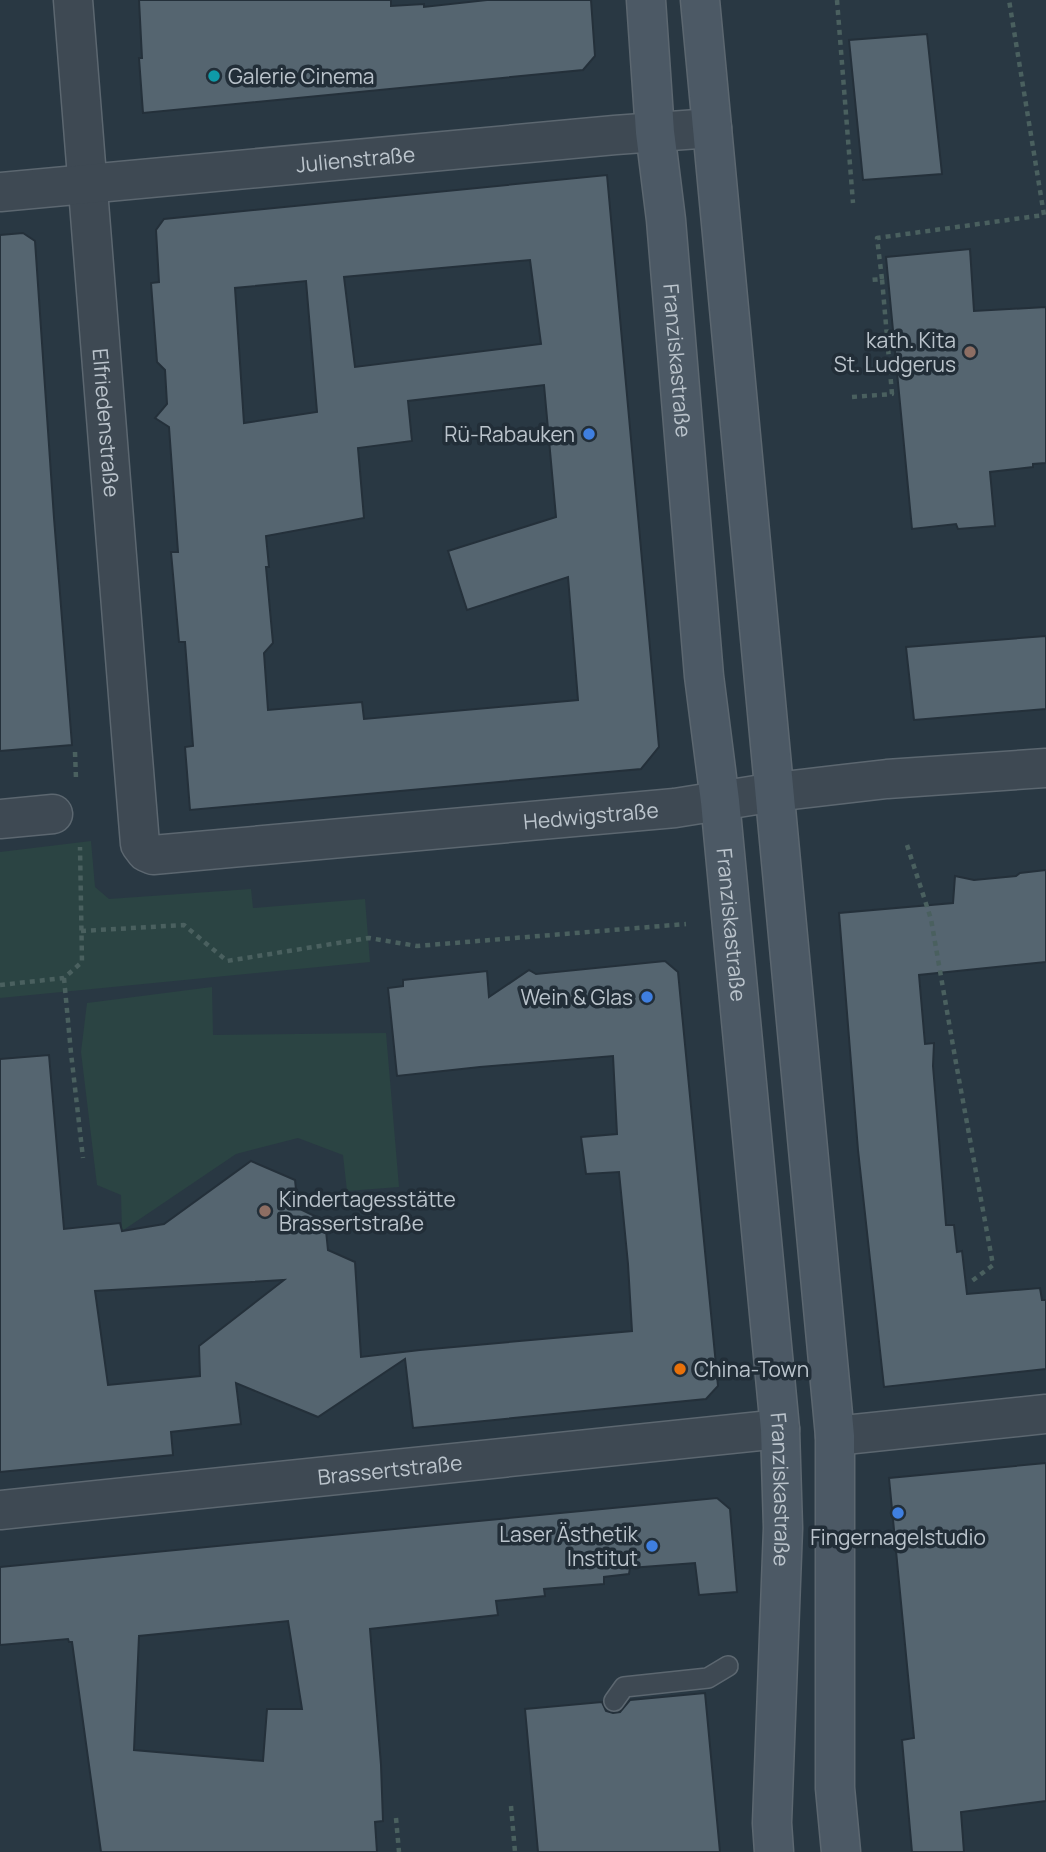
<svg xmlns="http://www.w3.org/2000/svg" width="1046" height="1852" viewBox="0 0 1046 1852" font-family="Manrope,sans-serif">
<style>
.green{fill:#2b4443}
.building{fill:#556570;stroke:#24303a;stroke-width:2;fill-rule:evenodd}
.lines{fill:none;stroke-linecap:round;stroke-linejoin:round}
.lane-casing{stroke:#5c6770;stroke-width:22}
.street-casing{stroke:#5c6770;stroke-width:41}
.secondary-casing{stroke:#5c6770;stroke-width:41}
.path{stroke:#4a605f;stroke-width:4.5;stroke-dasharray:5 5;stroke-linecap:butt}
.lane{stroke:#3e4953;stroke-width:19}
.street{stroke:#3e4953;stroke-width:38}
.secondary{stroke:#4c5965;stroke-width:38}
.culture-dot{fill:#0f9aa8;stroke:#222e38;stroke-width:2.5}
.education-dot{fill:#8d6e63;stroke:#222e38;stroke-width:2.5}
.shop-dot{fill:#3f7fe0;stroke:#222e38;stroke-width:2.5}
.food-dot{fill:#e8710a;stroke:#222e38;stroke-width:2.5}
.labels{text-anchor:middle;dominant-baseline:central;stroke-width:7;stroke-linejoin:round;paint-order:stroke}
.poi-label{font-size:21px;fill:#bbc4cc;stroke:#222e38;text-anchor:end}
.street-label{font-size:21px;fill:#bbc4cc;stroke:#222e38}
</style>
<rect width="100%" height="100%" fill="#293843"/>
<g class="green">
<path d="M 91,841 L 95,887 L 109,899 L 251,889 L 253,908 L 365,899 L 370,962 L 0,998 L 0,852 Z"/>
<path d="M 212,987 L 213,1035 L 386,1033 L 399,1187 L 347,1191 L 343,1155 L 298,1138 L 236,1154 L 122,1231 L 121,1195 L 97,1185 L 81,1052 L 87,1003 Z"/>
</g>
<g class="building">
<path d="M 139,0 L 391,0 L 391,6 L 424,4 L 424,7 L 487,0 L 591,0 L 595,56 L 583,70 L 143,113 L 139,58 L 142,58 Z"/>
<path d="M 927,34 L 942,174 L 863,180 L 849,40 Z"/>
<path d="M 607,175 L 659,747 L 641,769 L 190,810 L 185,747 L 193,746 L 185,642 L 179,642 L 171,552 L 178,552 L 169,427 L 155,418 L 167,404 L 165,370 L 157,362 L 151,283 L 159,282 L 156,230 L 164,219 ZM 530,260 L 541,344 L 355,367 L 344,277 ZM 306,281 L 317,412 L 244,423 L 235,288 ZM 544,385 L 556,517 L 448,551 L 467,610 L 568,577 L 578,700 L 364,719 L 362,702 L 268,710 L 264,653 L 273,643 L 266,567 L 269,567 L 266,536 L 364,518 L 358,448 L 412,441 L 408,401 Z"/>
<path d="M 23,233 L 35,241 L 54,518 L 72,745 L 0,751 L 0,235 Z"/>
<path d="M 970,249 L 974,311 L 1046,307 L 1046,463 L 1033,464 L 1033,467 L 990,472 L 995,526 L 958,529 L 956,524 L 912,529 L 886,257 Z"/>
<path d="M 1046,636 L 1046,709 L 914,720 L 906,647 Z"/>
<path d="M 1046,870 L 1046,962 L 919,975 L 925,1044 L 934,1043 L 933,1066 L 946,1225 L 954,1225 L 957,1252 L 962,1251 L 967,1294 L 1040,1288 L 1042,1300 L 1046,1300 L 1046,1369 L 884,1387 L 858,1150 L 839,913 L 953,903 L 955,876 L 974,880 L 1016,876 L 1020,873 Z"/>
<path d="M 665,961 L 678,972 L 718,1386 L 706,1399 L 413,1428 L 405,1359 L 318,1417 L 236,1383 L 241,1424 L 171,1432 L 173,1455 L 0,1472 L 0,1059 L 49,1055 L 64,1229 L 120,1223 L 122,1231 L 164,1224 L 251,1161 L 295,1180 L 298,1208 L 325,1221 L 328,1250 L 355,1262 L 361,1357 L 420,1350 L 632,1331 L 628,1264 L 619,1172 L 586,1174 L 581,1137 L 617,1134 L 613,1056 L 480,1067 L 397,1076 L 388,988 L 403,986 L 403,980 L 487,971 L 489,997 L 529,970 L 536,974 ZM 284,1280 L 199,1346 L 200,1376 L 108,1385 L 95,1291 Z"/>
<path d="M 1046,1463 L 1046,1801 L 961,1812 L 964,1852 L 912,1852 L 902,1740 L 914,1738 L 889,1478 Z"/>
<path d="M 717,1498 L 730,1509 L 737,1592 L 699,1595 L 695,1563 L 630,1568 L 629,1574 L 604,1577 L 604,1584 L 544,1589 L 545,1596 L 496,1601 L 498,1615 L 370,1629 L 381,1765 L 383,1821 L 375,1822 L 377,1852 L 101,1852 L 72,1642 L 69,1642 L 68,1639 L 0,1645 L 0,1567 ZM 288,1621 L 302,1709 L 267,1709 L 263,1761 L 134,1750 L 139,1636 Z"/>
<path d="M 705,1693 L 720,1852 L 538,1852 L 525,1709 L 602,1702 L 606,1711 L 613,1713 L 620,1712 L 630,1700 Z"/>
</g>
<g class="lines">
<defs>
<path id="lane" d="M 614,1701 L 624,1687 L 708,1678 L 728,1666"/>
<g id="street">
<path id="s1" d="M 73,0 L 132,746 L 140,844 L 146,852 L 153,855 L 675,808 L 775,792 L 887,779 L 1046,768"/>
<path id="s2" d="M 0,192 L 615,135 L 712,128"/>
<path d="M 0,819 L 53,814"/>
<path d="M 835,1436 L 1046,1414"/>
<path id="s3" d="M 0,1510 L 780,1429"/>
</g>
<g id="secondary">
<path id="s4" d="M 646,0 L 655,132 L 666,220 L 704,676 L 720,801 L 780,1429 L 783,1528 L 772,1823 L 774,1852"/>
<path d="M 700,0 L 835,1436 L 835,1788 L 841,1852"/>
</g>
</defs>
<use href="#lane" class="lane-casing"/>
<use href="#street" class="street-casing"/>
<use href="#secondary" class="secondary-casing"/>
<g class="path">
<path d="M 837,0 L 853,203"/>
<path d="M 882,279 L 877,238 L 1044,215 L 1009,0"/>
<path d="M 852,397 L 892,394 L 882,279 L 871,280"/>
<path d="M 75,752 L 76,779"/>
<path d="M 907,845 L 931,919 L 956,1063 L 993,1265 L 972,1281"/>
<path d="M 81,931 L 184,925 L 227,961 L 369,938 L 417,946 L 686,924"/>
<path d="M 64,978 L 71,1053 L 83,1158"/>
<path d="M 0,985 L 64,978 L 82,962 L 80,847"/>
<path d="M 511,1806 L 515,1852"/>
<path d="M 396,1818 L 399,1852"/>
</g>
<use href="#lane" class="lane"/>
<use href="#street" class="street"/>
<use href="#secondary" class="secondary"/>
</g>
<circle class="culture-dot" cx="214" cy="76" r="7"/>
<g class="education-dot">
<circle cx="970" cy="352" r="7"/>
<circle cx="265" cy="1211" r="7"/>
</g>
<g class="shop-dot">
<circle cx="589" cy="434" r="7"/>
<circle cx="647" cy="997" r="7"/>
<circle cx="898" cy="1513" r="7"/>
<circle cx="652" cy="1546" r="7"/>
</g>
<circle class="food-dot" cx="680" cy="1369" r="7"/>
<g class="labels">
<g class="poi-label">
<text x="228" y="76" text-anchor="start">Galerie Cinema</text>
<text x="956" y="340">kath. Kita<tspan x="956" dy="24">St. Ludgerus</tspan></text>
<text x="575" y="434">Rü-Rabauken</text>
<text x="633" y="997">Wein &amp; Glas</text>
<text x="279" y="1199" text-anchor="start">Kindertagesstätte<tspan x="279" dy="24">Brassertstraße</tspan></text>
<text x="694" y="1369" text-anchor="start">China-Town</text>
<text x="638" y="1534">Laser Ästhetik<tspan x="638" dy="24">Institut</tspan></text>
<text x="898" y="1537" text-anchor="middle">Fingernagelstudio</text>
</g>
<g class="street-label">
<text stroke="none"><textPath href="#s2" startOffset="357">Julienstraße</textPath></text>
<text stroke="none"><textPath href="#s4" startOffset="362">Franziskastraße</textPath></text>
<text stroke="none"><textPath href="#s1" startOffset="424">Elfriedenstraße</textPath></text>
<text stroke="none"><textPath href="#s1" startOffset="1304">Hedwigstraße</textPath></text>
<text stroke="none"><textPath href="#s4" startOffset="929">Franziskastraße</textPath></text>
<text stroke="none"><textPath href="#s3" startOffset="392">Brassertstraße</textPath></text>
<text stroke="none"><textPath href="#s4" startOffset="1496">Franziskastraße</textPath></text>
</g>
</g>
</svg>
